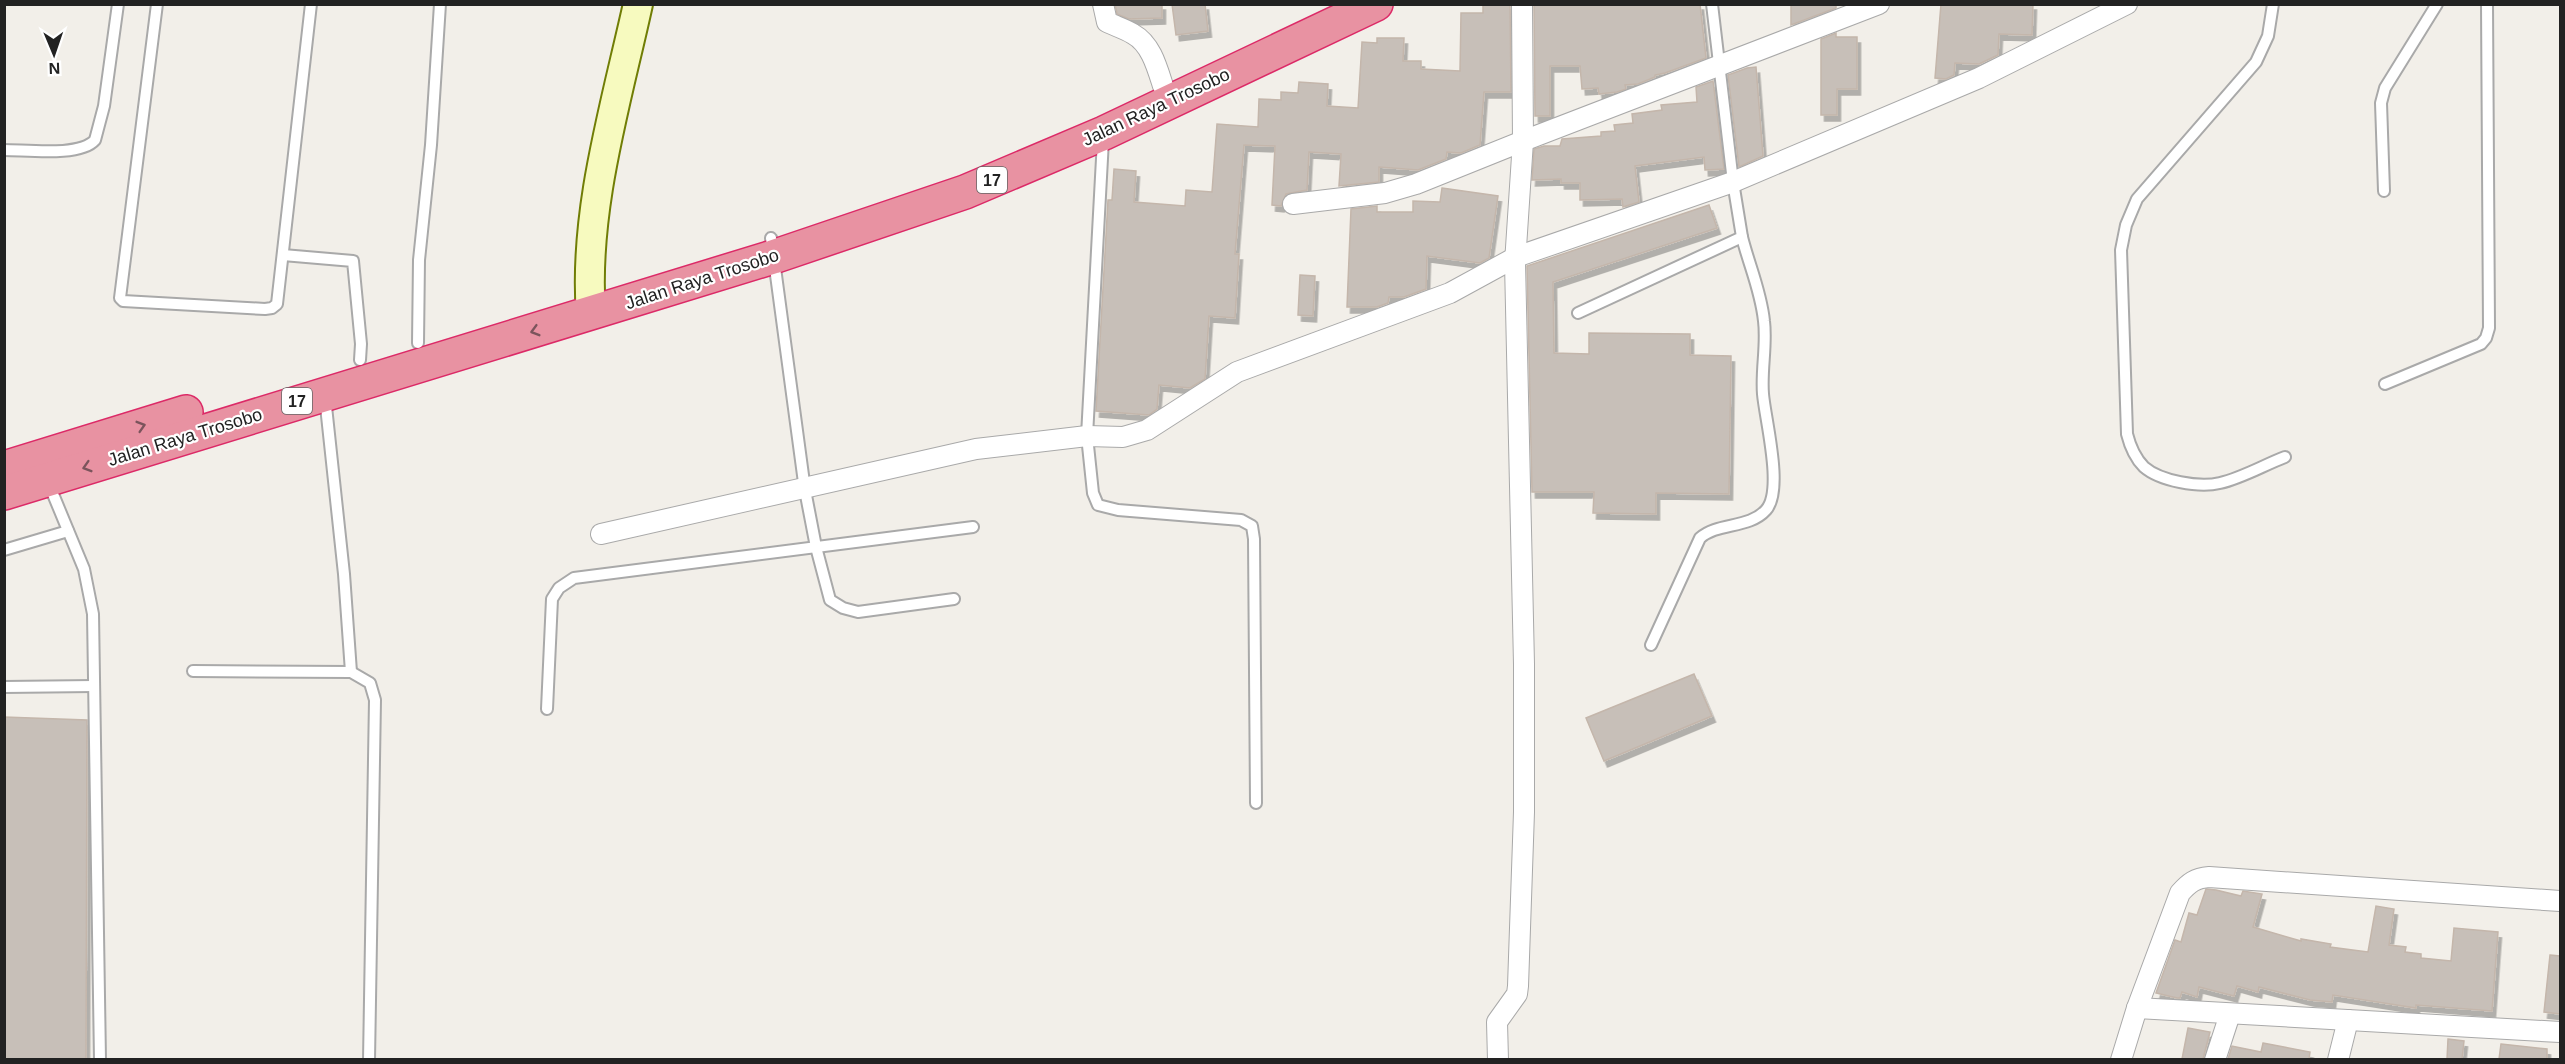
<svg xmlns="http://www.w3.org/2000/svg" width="2565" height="1064" viewBox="0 0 2565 1064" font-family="Helvetica,sans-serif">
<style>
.building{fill:#c7bfb8;stroke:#c4b6ab;stroke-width:1.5;filter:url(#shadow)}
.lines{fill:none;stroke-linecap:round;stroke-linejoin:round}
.lane-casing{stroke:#a9a9a9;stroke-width:14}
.street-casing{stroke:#a9a9a9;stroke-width:22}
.secondary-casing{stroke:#707d05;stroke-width:32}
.highway-casing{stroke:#dc2a67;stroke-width:36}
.lane{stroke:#fff;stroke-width:10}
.street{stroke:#fff;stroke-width:20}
.secondary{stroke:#f7fabf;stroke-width:28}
.highway{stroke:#e892a2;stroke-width:33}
.oneway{stroke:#7b545c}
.labels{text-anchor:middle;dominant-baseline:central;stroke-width:4.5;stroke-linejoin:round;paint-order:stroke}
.shield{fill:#fff;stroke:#646464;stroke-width:1.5}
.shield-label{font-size:16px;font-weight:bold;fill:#222}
.street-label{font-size:18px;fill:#222;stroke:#fff}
</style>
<defs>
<filter id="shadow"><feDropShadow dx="3.5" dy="6" stdDeviation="0" flood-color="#0004"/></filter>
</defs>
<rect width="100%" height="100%" fill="#f2efe9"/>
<g class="building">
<path d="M 1115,4 L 1162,4 L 1162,18 L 1129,19 L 1117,14 Z"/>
<path d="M 1172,4 L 1205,4 L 1208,31 L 1176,35 Z"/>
<path d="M 1483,4 L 1510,4 L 1511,92 L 1484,92 L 1480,145 L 1461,153 L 1447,152 L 1446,159 L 1418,170 L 1379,167 L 1379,182 L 1339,186 L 1341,154 L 1309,152 L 1307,190 L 1286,194 L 1281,206 L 1272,205 L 1275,146 L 1244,145 L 1235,254 L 1239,254 L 1235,318 L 1209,316 L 1205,379 L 1190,388 L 1159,385 L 1157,409 L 1149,415 L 1096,411 L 1108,200 L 1112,200 L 1114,169 L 1136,171 L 1134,202 L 1185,206 L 1186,190 L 1212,192 L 1217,124 L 1258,127 L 1259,99 L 1281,100 L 1281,92 L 1298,93 L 1299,82 L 1328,84 L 1327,106 L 1358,108 L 1362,42 L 1377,43 L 1377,38 L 1404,38 L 1403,61 L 1421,61 L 1421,69 L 1460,71 L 1461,13 L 1483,13 Z"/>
<path d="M 1534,4 L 1700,4 L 1706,58 L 1665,73 L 1655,75 L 1655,77 L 1638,84 L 1625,85 L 1626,89 L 1617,92 L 1599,94 L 1598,88 L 1582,89 L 1580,66 L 1550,66 L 1550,116 L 1535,116 Z"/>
<path d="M 1791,4 L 1836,4 L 1836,8 L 1791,25 Z"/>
<path d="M 1941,4 L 2033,4 L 2032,35 L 1999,34 L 1998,55 L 1979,64 L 1955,63 L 1954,75 L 1946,79 L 1935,78 Z"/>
<path d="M 1836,33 L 1836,37 L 1857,37 L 1857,89 L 1837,89 L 1837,115 L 1821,115 L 1821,39 Z"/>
<path d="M 1756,67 L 1763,156 L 1739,167 L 1728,75 L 1747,68 Z"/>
<path d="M 1713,81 L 1724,169 L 1705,170 L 1704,157 L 1635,166 L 1639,202 L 1623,207 L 1622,199 L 1580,200 L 1580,183 L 1561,183 L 1561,179 L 1532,180 L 1534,149 L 1544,146 L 1560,146 L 1562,139 L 1601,136 L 1601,132 L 1615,131 L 1614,125 L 1633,123 L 1632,114 L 1662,110 L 1661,105 L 1697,102 L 1696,87 Z"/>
<path d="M 1442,188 L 1498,196 L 1489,258 L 1480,263 L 1427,256 L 1426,289 L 1404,297 L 1389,297 L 1388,303 L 1377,307 L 1347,307 L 1351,209 L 1377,206 L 1377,212 L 1413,212 L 1413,201 L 1440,202 Z"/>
<path d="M 1709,205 L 1717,228 L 1553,282 L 1554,353 L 1589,354 L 1589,333 L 1690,334 L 1690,355 L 1731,356 L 1729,494 L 1656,493 L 1656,514 L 1593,513 L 1594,492 L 1532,492 L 1527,266 Z"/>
<path d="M 1300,275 L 1315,276 L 1313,316 L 1298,315 Z"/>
<path d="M 1694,674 L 1712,716 L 1604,761 L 1586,718 Z"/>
<path d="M 4,717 L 87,720 L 86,1059 L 4,1059 Z"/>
<path d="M 2206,889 L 2216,890 L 2241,896 L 2243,891 L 2262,894 L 2253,927 L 2301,941 L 2301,939 L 2331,944 L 2330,947 L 2368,952 L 2376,906 L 2394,909 L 2389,945 L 2406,947 L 2405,952 L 2421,954 L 2421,958 L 2451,961 L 2454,928 L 2498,932 L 2492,1011 L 2416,1005 L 2416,1008 L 2333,995 L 2332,1002 L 2310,1000 L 2259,987 L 2258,992 L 2237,986 L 2234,996 L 2199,987 L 2197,997 L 2182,992 L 2180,998 L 2177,998 L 2156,993 L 2175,940 L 2181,942 L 2189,913 L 2197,915 Z"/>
<path d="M 2550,955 L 2560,956 L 2560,1014 L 2544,1012 Z"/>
<path d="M 2188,1028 L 2210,1032 L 2203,1059 L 2182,1059 Z"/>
<path d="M 2448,1039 L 2464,1041 L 2462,1059 L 2447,1059 Z"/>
<path d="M 2263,1043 L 2310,1052 L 2309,1059 L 2228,1059 L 2232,1046 L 2261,1052 Z"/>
<path d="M 2501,1044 L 2547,1049 L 2547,1059 L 2499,1059 Z"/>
</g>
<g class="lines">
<defs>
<g id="lane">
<path d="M 157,4 L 120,298 L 123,301 L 265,309 L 272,308 L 277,304 L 311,4"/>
<path d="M 2273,4 L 2268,36 L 2256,62 L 2137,199 L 2126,225 L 2121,250 L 2127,434 C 2130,446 2135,458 2144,467 C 2160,481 2199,488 2220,483 C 2242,478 2264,465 2285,457"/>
<path d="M 1103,140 L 1087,436 L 1093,493 L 1098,505 L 1118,510 L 1241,520 L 1252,526 L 1254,539 L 1256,803"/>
<path d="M 4,150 C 27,150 80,157 95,140 L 104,106 L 118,4"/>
<path d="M 2384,191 L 2381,103 L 2385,88 L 2437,4"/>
<path d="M 771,238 L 805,490 L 816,547 L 830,600 L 843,608 L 858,612 L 954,599"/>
<path d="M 283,255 L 353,261 L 361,344 L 360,360"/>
<path d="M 1578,313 L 1742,237 L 1733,182 L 1712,4"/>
<path d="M 418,343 L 419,260 L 431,145 L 440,4"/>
<path d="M 2385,384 L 2481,344 L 2486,338 L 2489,328 L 2487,4"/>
<path d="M 48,482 L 84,569 L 93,614 L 100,1060"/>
<path d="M 4,550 L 68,531"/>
<path d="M 1651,645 L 1700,538 C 1718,522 1749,529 1766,510 C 1784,490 1765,419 1763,394 C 1761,370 1767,345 1764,321 C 1761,291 1749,265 1742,237"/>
<path d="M 193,671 L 351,672 L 344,574 L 325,397"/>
<path d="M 351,672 L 370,683 L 375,700 L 369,1060"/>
<path d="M 4,687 L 94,686"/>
<path d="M 547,709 L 552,599 L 559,588 L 574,578 L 973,527"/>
</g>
<g id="street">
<path d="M 1103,4 L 1107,22 C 1115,26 1125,29 1133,34 C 1151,44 1157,67 1163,86"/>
<path d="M 1293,204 L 1385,193 L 1416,184 L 1523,141 L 1879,4"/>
<path d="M 601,534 L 976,449 L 1087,436 L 1123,437 L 1147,430 L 1237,372 L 1450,293 L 1516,257 L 1733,182 L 1979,78 L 2127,4"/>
<path d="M 2137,1008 L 2560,1032"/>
<path d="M 1498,1060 L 1497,1022 L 1517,994 L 1518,986 L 1524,812 L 1524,664 L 1515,263 L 1523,141 L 1522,4"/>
<path d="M 2121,1060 L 2137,1008 L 2180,893 C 2189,883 2195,878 2209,877 L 2560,901"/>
<path d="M 2215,1060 L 2230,1014"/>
<path d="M 2338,1060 L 2348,1020"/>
</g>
<path id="secondary" d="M 591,314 C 583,212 616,104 638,4"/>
<g id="highway">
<path d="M 4,468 L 186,412"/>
<path d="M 4,493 L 773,257 L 965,192 L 1104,133 L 1376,4"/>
</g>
</defs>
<use href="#lane" class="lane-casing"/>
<use href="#street" class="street-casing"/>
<use href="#secondary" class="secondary-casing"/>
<use href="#highway" class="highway-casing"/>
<use href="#lane" class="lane"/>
<use href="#street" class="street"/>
<use href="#secondary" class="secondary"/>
<use href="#highway" class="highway"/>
</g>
<defs><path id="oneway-chevron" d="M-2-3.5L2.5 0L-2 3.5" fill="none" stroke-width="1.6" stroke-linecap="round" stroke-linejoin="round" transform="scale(1.5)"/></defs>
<g class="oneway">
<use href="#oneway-chevron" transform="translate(535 331) rotate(164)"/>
<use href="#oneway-chevron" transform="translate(141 426) rotate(-17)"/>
<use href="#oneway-chevron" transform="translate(87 467) rotate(163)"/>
</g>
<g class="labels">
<g class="shield">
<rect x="977" y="167" width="30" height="26" rx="4.5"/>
<rect x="282" y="388" width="30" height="26" rx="4.5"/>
</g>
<g class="shield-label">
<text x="992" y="180">17</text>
<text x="297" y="401">17</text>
</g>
<g class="street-label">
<text transform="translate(1156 107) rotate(-25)">Jalan Raya Trosobo</text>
<text transform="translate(702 279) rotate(-18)">Jalan Raya Trosobo</text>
<text transform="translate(185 437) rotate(-17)">Jalan Raya Trosobo</text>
</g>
</g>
<rect width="2565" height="1064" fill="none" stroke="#222222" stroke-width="12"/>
<g transform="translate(54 54) rotate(178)" stroke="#ffffff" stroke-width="4.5" paint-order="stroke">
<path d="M0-4.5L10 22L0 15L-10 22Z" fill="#222222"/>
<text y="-9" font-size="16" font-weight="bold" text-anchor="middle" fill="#222222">N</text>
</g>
</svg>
